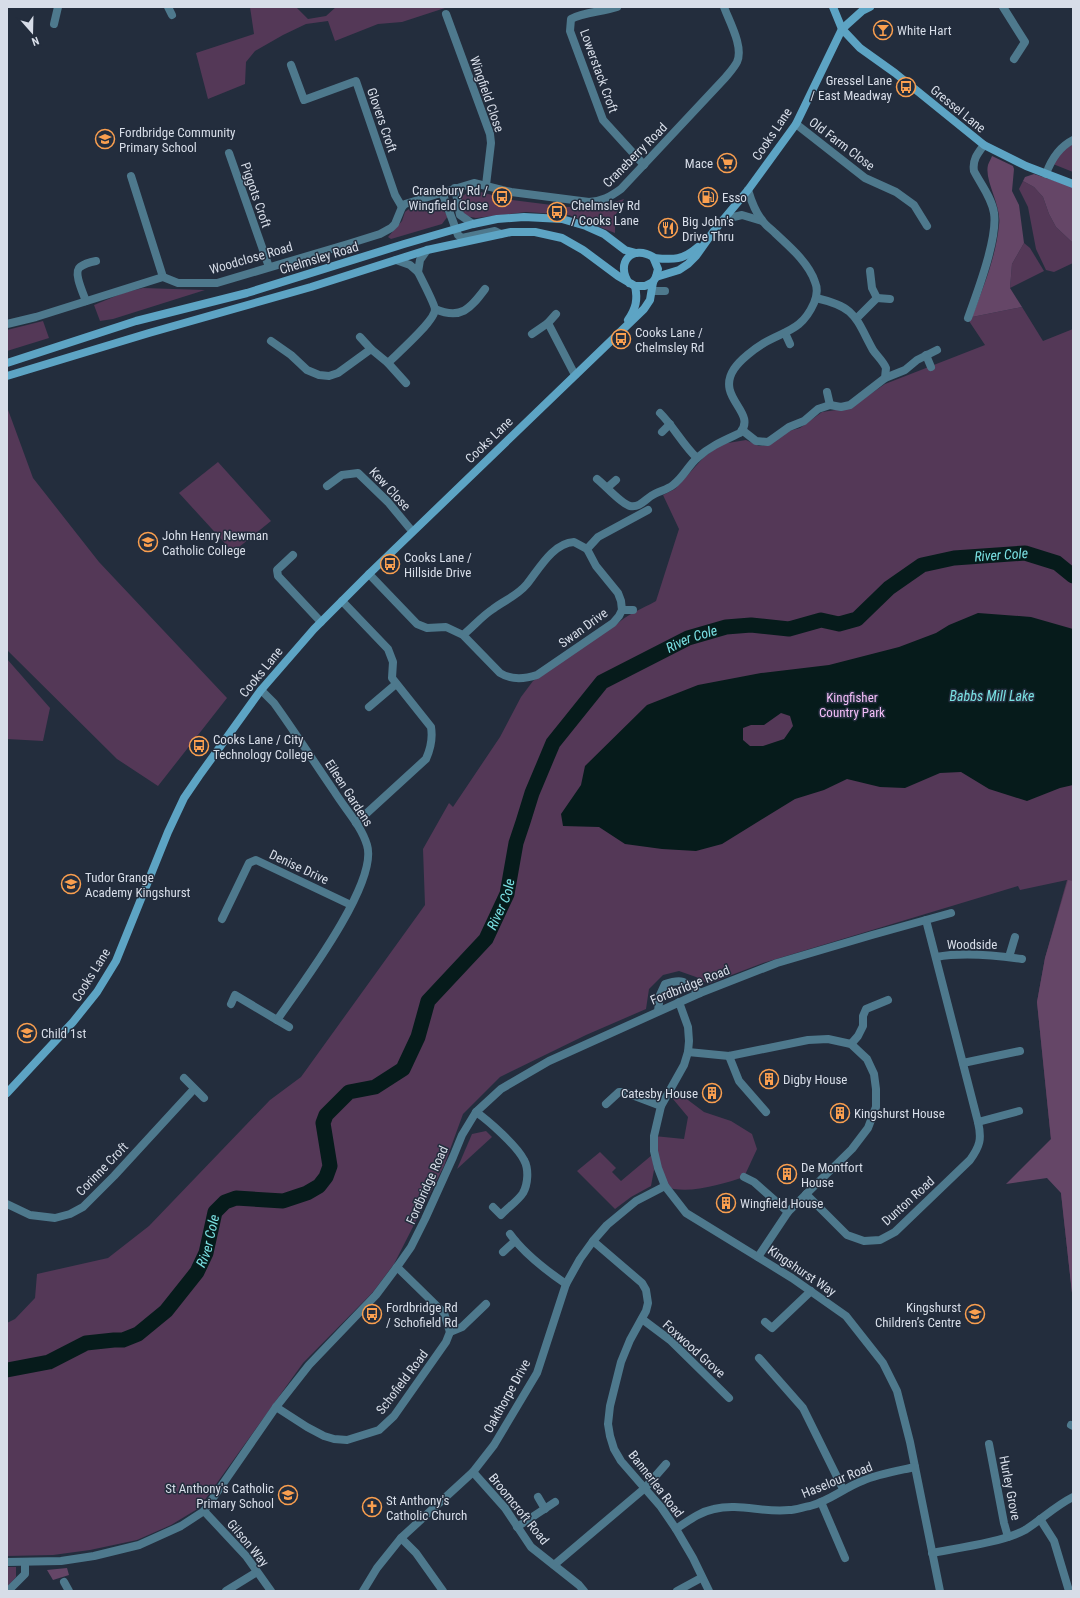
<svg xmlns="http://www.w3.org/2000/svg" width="1080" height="1598" viewBox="0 0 1080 1598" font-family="'Roboto Condensed',sans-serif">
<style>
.green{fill:#543857}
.forest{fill:#654667}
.water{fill:#061b1b;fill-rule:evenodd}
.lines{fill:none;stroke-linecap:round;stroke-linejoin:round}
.river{stroke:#061b1b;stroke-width:15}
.street{stroke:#4e798d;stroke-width:8}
.secondary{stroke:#5da4c4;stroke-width:8}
.labels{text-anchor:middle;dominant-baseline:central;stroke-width:3;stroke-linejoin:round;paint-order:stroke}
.poi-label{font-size:13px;fill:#d7dde8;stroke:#232d3d;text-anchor:start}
.street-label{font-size:13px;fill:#d7dde8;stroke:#232d3d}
.park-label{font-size:13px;fill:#f3bef8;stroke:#232d3d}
.water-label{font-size:14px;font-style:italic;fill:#7ae1e3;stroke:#232d3d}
</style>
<rect width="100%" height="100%" fill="#232d3d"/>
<g class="green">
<path d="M 250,7 L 296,7 L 308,19 L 326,16 L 336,7 L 448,7 L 402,22 L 378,24 L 335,41 L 328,21 L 306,24 L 283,35 L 255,51 L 246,62 L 245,84 L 208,99 L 196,53 L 254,34 Z"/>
<path d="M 1073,144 L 1073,172 L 1053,164 L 1061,152 Z"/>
<path d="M 1023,181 L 1034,187 L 1043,197 L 1049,214 L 1056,227 L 1073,243 L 1073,263 L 1054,272 L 1046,270 L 1036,249 L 1028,207 L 1019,189 Z"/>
<path d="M 470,191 L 480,192 L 512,200 L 568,207 L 598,207 L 624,199 L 615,216 L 615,233 L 569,215 L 526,212 L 476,218 L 465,216 L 460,208 L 461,197 Z"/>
<path d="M 426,202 L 437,203 L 448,216 L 442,224 L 391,239 L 388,237 L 402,221 L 405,212 L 413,206 Z"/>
<path d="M 1024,243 L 1030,248 L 1044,271 L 1010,288 L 1012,264 Z"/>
<path d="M 143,288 L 205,290 L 113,319 L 100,321 L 94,305 L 123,293 Z"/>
<path d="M 1022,307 L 1043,341 L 1073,329 L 1073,1302 L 1061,1193 L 1051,1140 L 1037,1002 L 1045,958 L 1067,880 L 1020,890 L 1018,886 L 763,963 L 708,984 L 696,977 L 679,971 L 663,975 L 649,989 L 646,1009 L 586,1035 L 500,1077 L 463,1114 L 444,1166 L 394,1264 L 373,1292 L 303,1363 L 199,1508 L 171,1525 L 137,1540 L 90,1550 L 53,1555 L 7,1556 L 7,1323 L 15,1319 L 35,1298 L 37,1274 L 108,1258 L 149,1226 L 270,1100 L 301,1077 L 425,905 L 423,849 L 449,803 L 453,807 L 500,737 L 521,697 L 533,681 L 616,625 C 627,614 642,609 656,601 L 679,529 L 663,495 L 675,489 L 704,457 L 722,444 L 746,440 L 759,446 L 769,445 L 789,431 L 800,428 L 822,412 L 850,408 L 885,384 L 985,345 L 967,318 Z"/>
<path d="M 43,321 L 49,338 L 7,351 L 7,330 Z"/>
<path d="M 7,407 L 33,478 L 99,562 L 227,698 L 158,786 L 117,759 L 7,650 Z"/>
<path d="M 218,462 L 271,521 L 233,552 L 179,493 Z"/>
<path d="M 7,659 L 50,708 L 43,741 L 7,739 Z"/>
<path d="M 676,1091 L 704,1112 L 731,1121 L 752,1134 L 757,1149 L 744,1177 C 723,1184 684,1196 665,1186 L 654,1136 L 684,1139 L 688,1117 L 673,1099 Z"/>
<path d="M 486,1131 L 492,1137 L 457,1169 L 472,1134 Z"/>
<path d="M 600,1152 L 616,1168 L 612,1172 L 621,1181 L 652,1155 L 654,1170 L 651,1186 L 631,1197 L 615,1209 L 577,1171 Z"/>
<path d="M 7,1567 L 16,1567 L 16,1577 L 7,1587 Z"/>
</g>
<g class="forest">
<path d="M 992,156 L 1013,166 L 1014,169 L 1012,191 L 1019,205 L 1024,243 L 1012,264 L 1010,288 L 1022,307 L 972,317 C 983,288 996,257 999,225 C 1002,206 984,181 988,165 C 989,162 991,159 992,156 Z"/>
<path d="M 1034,174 L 1073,187 L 1073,243 L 1056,227 L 1049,214 L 1043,197 L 1034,187 L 1023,181 L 1025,177 Z"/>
<path d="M 1068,880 L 1073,881 L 1073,1302 L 1061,1193 L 1047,1178 L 1006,1184 L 1051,1139 L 1037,1002 L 1045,958 Z"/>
<path d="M 67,1568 L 69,1575 L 53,1580 L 47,1570 Z"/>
</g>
<path class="water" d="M 978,613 L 1031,617 L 1073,629 L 1073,785 L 1060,788 L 1027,801 L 989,789 L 961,772 L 940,773 L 905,788 L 880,787 L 847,779 L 824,790 L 795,799 L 722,844 L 696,851 L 662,849 L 625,844 L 599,827 L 563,826 L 561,814 L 581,785 L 585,766 L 647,705 L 698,685 L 761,673 L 829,665 L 899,647 L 936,633 L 949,625 ZM 781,713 L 790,716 L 793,726 L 784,739 L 763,746 L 750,746 L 743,740 L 743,728 L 751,725 L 764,725 Z"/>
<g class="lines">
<path class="river" id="s1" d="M 7,1370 L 49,1362 L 86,1343 L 114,1340 L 123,1340 L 138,1334 L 166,1311 L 197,1272 L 206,1253 L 215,1212 L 225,1202 L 236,1198 L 283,1201 L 307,1193 L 319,1186 L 326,1177 L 330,1166 L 323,1123 L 326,1115 L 349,1092 L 375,1087 L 403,1069 L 418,1037 L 428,1001 L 486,939 L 507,894 L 516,843 L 523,822 L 532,793 L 553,743 L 602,682 L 688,638 L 726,627 L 751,625 L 789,629 L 821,620 L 839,624 L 857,619 L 889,588 L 922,565 L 954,558 L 1025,553 L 1057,563 L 1073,576"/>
<g class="street">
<path d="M 168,7 L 172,15"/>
<path d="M 617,7 C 603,12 583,12 571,19 L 570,31 L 603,120 L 644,165"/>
<path d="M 1003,7 L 1025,42 L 1014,59"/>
<path d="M 446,14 L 490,134 L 491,143 L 486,185"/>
<path d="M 54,24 L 58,7"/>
<path d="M 291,65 L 304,100 L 356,81 L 395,195 L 402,207"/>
<path d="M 796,124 L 865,178 L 896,192 L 914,205 L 927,226"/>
<path d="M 229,153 L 269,267"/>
<path d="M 1046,174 C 1051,160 1059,147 1073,140"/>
<path d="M 131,176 L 163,277"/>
<path d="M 455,188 L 460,215 L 473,224"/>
<path d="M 442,192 L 458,235 L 462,238 L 495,231 L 501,234"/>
<path d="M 725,219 L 742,215 L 762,221"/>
<path d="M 396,260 L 410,265 L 418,272 L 420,260 L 427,250"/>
<path d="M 652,291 L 665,291"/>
<path d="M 877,298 L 890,299"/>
<path d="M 86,301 C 83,293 73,272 80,267 C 84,264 91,262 96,261"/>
<path d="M 435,309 C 461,320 470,309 485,289"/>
<path d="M 857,318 L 877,298 L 872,288 L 870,271"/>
<path d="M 968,318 C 977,293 998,238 994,213 C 992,198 980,183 974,171 C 972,160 978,153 984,145"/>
<path d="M 548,323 L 575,375"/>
<path d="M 7,324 L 36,317 L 163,277 L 178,283 L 217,283 L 348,244 L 380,234 L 391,228 L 395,224 L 402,207 L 405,204 L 474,183 L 511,192 L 589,202 C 602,201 610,197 621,189 L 725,78 C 729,73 734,68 737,62 C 744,47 729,21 724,7"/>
<path d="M 785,333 L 790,344"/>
<path d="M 532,334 L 548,323 L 556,314"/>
<path d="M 360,337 L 371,349"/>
<path d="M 271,341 L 291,355 L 307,370 L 319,375 L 329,376 L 338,373 L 371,349 L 388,363 C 397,354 436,320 435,309 C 434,303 421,278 418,272"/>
<path d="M 926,355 L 931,367"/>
<path d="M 388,363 L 406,383"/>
<path d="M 885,378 L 905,370 L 917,360 L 937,350"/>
<path d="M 827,392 L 830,405"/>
<path d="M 660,413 C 674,427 683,445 697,458"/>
<path d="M 742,430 L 756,441 L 768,442 L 789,427 L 804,421 L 818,409 L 830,405 L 841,407 L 850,405 L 885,378 L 886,368 C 883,361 877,356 873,350 C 855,317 856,307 816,298"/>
<path d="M 662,432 L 670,424"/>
<path d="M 597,479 C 605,485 621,504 630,506 C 639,508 645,500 651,496 C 658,491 667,490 673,485 C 683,478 688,466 697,458 C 710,446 725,440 740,433 C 758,412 715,398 734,369 C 740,360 754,349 764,343 C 787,330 802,330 814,303 C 817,296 818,289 815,282 C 809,263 789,246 775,233 C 771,229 765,225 762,220 C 755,212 751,200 748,190"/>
<path d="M 327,486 L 342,475 L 358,473 L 388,502 L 412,531"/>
<path d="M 608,487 L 616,480"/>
<path d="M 587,549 L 598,537 L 648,510"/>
<path d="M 293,555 L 277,570 L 278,576 L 321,622"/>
<path d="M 369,574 L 417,624 L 427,628 L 446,627 L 463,635 C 473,627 482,616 493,609 C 505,600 517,596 527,584 C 539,569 553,543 574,542 L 587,549 L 596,566 L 618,593 L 621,601 L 622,610 L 619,616 L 613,623 L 537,675 C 525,679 511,680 500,673 L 463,635"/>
<path d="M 342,601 L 388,649 L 393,662 L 392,678 L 431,727 C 433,739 431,748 426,759 L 356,823"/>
<path d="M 622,610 L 633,610"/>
<path d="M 369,707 L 396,684"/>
<path d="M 222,919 L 249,863 L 256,860 L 351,905"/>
<path d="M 936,957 C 964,952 994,955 1022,959"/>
<path d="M 1009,957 L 1015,937"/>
<path d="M 679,1002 L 688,1027 L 689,1041 L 688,1052 L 684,1065 L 661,1106 L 654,1136 L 654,1151 L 658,1168 L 665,1186 L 686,1213 L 792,1278 L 846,1316 L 883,1363 L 897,1391 L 910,1442 L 940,1591"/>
<path d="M 231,1004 L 235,995 L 277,1020 C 300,987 379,883 367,845 C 361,825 345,809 334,791 C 314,762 295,732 274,703 L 261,690"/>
<path d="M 658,1011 L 660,995 L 665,984 C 683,978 686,982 700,993"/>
<path d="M 277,1020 L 289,1027"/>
<path d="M 851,1044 L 858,1036 L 863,1026 L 863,1016 L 866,1009 L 888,1000"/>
<path d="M 688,1052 L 729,1056 L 808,1040 L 828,1039 L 851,1044 L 867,1059 L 874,1074 L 876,1089 L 876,1107 L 868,1128 L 852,1149 L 788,1212 L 758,1257"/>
<path d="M 729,1056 L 739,1081 L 766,1112"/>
<path d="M 963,1063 L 1020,1051"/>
<path d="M 184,1078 L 204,1098"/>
<path d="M 606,1104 L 619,1092 L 624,1092 L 661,1106"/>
<path d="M 476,1112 C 489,1121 517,1146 524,1160 C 529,1169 528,1184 523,1193 C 518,1201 507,1208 501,1215 L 493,1207"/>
<path d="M 978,1122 L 1019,1111"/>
<path d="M 744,1177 L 754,1182 L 788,1212"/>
<path d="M 806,1194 L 847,1235 L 864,1241 L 880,1240 L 895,1232 L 970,1160 C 980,1146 982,1139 978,1122 L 926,920"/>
<path d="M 7,1204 L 30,1215 L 55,1218 L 70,1214 L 83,1207 L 114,1176 L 194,1089"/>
<path d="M 510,1234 C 523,1252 547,1271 566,1284"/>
<path d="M 593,1241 L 642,1283 L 646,1290 L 648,1303 L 646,1311 L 630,1340 L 621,1362 L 610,1406 L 608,1424 L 610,1436 L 614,1449 L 621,1461 L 661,1507 L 676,1529 L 693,1558 L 709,1591"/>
<path d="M 503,1252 L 515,1241"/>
<path d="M 642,1319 L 670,1340 L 729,1398"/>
<path d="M 765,1322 L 772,1328 L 811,1291"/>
<path d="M 450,1332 L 462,1327 L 486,1304"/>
<path d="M 759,1358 L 803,1408 L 843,1489"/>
<path d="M 276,1407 L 307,1427 L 324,1436 L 334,1439 L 347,1440 L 379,1430 L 394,1416 L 446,1342 L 450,1332 L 444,1313 L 397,1267"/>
<path d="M 1071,1425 L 1073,1426"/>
<path d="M 989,1444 L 1004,1523 L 1008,1537"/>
<path d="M 473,1472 L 505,1508 L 531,1547 L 579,1585 L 584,1591"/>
<path d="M 538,1497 L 545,1509"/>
<path d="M 821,1502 L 845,1558"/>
<path d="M 204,1511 L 246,1556 L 271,1591"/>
<path d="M 1040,1519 L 1054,1541 L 1069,1591"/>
<path d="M 517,1527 L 555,1502"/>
<path d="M 676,1529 C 688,1521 699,1512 714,1509 C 739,1503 764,1513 789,1510 C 796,1510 803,1507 810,1506 C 829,1501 844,1488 862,1481 C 878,1474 897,1471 915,1467"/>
<path d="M 401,1538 L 416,1553 L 443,1591"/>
<path d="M 932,1553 C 958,1548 1003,1542 1025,1530 C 1041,1520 1055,1506 1073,1497"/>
<path d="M 7,1562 L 61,1561 L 94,1556 L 139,1545 L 181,1526 L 204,1511 L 276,1407 L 309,1365 L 376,1295 L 397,1267 L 411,1247 L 425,1219 L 453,1157 L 462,1135 L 476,1112 L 501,1089 L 549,1061 L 700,993 L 777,963 L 872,935 L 951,913"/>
<path d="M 554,1565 L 645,1488 L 666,1464"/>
<path d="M 64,1582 L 69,1591"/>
<path d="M 8,1591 L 25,1574 L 25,1562"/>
<path d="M 226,1591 L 257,1572"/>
<path d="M 363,1591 L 377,1568 L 401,1538 L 473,1472 L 494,1445 L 537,1373 L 566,1284 L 580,1259 L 593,1241 L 607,1225 L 636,1201 L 665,1186"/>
<path d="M 677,1591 L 701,1578"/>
</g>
<g class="secondary">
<path d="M 833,7 L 842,29 L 860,48 L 895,73 L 984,145 L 1026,166 L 1073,184"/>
<path d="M 654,258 C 674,260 683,260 698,247"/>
<path d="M 656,277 L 679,270 L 688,264 L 696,256 L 713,232 L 748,190 L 796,124 L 842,29 L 862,11 L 870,7"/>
<path d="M 628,320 C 636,308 638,300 635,286"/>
<path d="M 7,363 L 136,321 L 247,293 L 404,244 L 473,224 L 497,219 L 524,217 L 562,219 L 586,226 L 604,234 L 625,250 L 636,253"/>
<path d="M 7,376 L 149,333 L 311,287 L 427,250 L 511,232 L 535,232 L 562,238 L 583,250 L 618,276 L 635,286 L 645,286 L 653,282 L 656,277 L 658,269 L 653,257 C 632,244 615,263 629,283"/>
<path d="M 7,1093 L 73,1022 L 97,992 L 116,961 L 168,832 L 184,798 L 199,776 L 261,690 L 314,629 L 369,574 L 644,309 L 650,300 L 653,282"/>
</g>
</g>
<defs>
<symbol id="bar-ring" viewBox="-11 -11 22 22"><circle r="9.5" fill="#232d3d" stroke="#fa9f4f" stroke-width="1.5"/><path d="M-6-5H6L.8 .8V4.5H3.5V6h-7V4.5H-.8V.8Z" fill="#fa9f4f"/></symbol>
<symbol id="bus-ring" viewBox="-11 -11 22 22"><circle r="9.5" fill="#232d3d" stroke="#fa9f4f" stroke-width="1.5"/><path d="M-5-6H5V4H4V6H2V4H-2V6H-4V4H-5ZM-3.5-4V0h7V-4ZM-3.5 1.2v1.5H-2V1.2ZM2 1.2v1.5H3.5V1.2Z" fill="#fa9f4f"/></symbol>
<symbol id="school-ring" viewBox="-11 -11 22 22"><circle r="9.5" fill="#232d3d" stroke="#fa9f4f" stroke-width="1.5"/><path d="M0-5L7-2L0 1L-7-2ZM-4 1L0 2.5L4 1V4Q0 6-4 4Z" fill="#fa9f4f"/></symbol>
<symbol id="supermarket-ring" viewBox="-11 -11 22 22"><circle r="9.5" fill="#232d3d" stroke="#fa9f4f" stroke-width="1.5"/><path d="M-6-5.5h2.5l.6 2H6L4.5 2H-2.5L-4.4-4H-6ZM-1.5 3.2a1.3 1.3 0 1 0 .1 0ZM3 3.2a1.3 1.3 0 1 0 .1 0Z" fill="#fa9f4f"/></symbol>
<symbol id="fuel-ring" viewBox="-11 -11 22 22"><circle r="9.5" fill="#232d3d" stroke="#fa9f4f" stroke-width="1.5"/><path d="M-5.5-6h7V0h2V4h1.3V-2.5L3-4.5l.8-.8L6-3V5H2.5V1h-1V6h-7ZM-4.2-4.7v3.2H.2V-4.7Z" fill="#fa9f4f"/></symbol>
<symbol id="restaurant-ring" viewBox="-11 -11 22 22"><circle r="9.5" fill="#232d3d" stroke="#fa9f4f" stroke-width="1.5"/><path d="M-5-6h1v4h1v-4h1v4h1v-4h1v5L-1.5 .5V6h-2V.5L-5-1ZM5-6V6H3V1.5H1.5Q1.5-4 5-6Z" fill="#fa9f4f"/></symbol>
<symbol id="building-ring" viewBox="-11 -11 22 22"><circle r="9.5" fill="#232d3d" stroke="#fa9f4f" stroke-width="1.5"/><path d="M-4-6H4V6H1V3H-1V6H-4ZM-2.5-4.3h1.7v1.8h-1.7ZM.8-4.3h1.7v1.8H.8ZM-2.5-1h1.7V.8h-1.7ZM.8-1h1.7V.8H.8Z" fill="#fa9f4f"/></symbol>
<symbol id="church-ring" viewBox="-11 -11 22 22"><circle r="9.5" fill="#232d3d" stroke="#fa9f4f" stroke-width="1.5"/><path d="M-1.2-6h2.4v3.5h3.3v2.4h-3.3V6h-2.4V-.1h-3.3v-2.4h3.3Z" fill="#fa9f4f"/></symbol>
</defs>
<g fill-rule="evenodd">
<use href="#bar-ring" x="872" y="19" width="22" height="22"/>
<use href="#bus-ring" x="895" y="76" width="22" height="22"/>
<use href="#school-ring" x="94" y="128" width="22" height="22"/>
<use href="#supermarket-ring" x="716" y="152" width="22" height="22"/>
<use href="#bus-ring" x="491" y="186" width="22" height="22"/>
<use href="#fuel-ring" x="697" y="186" width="22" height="22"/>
<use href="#bus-ring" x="546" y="201" width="22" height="22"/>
<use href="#restaurant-ring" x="657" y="217" width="22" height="22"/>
<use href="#bus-ring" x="610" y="328" width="22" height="22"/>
<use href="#school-ring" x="137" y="531" width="22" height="22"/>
<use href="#bus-ring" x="379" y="553" width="22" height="22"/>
<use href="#bus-ring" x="188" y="735" width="22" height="22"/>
<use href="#school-ring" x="60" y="873" width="22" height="22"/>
<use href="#school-ring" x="16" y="1022" width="22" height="22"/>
<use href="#building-ring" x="758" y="1068" width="22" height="22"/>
<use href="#building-ring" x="701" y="1082" width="22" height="22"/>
<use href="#building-ring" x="829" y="1102" width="22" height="22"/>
<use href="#building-ring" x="776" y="1163" width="22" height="22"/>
<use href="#building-ring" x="715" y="1192" width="22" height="22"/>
<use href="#bus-ring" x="361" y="1303" width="22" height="22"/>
<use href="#school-ring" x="964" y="1303" width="22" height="22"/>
<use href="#school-ring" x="277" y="1484" width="22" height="22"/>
<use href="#church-ring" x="361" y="1496" width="22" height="22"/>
</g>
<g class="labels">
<g class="poi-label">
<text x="897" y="30">White Hart</text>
<text x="892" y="80" text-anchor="end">Gressel Lane<tspan x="892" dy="15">/ East Meadway</tspan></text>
<text x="119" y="132">Fordbridge Community<tspan x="119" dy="15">Primary School</tspan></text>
<text x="713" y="163" text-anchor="end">Mace</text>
<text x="488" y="190" text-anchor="end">Cranebury Rd /<tspan x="488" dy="15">Wingfield Close</tspan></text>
<text x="722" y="197">Esso</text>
<text x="571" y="205">Chelmsley Rd<tspan x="571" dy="15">/ Cooks Lane</tspan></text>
<text x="682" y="221">Big John's<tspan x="682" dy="15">Drive Thru</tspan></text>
<text x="635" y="332">Cooks Lane /<tspan x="635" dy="15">Chelmsley Rd</tspan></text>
<text x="162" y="535">John Henry Newman<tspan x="162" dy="15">Catholic College</tspan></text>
<text x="404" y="557">Cooks Lane /<tspan x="404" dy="15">Hillside Drive</tspan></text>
<text x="213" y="739">Cooks Lane / City<tspan x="213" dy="15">Technology College</tspan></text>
<text x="85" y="877">Tudor Grange<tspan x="85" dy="15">Academy Kingshurst</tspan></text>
<text x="41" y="1033">Child 1st</text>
<text x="783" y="1079">Digby House</text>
<text x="698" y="1093" text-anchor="end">Catesby House</text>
<text x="854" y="1113">Kingshurst House</text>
<text x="801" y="1167">De Montfort<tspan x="801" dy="15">House</tspan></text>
<text x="740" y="1203">Wingfield House</text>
<text x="386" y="1307">Fordbridge Rd<tspan x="386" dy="15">/ Schofield Rd</tspan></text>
<text x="961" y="1307" text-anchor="end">Kingshurst<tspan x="961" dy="15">Children’s Centre</tspan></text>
<text x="274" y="1488" text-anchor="end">St Anthony's Catholic<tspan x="274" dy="15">Primary School</tspan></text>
<text x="386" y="1500">St Anthony's<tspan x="386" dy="15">Catholic Church</tspan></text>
</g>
<g class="street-label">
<text transform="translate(599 71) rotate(70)">Lowerstack Croft</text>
<text transform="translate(487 94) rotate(71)">Wingfield Close</text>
<text transform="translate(958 109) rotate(39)">Gressel Lane</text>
<text transform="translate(382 120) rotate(71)">Glovers Croft</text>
<text transform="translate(772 134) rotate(-56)">Cooks Lane</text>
<text transform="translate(842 144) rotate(37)">Old Farm Close</text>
<text transform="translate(635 155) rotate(-45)">Craneberry Road</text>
<text transform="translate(256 195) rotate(71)">Piggots Croft</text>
<text transform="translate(251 258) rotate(-16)">Woodclose Road</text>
<text transform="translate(319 258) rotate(-17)">Chelmsley Road</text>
<text transform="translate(489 440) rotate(-44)">Cooks Lane</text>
<text transform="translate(390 489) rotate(47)">Kew Close</text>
<text transform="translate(583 628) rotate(-36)">Swan Drive</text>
<text transform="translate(261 672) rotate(-51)">Cooks Lane</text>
<text transform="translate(349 793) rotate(57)">Eileen Gardens</text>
<text transform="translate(299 867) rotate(25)">Denise Drive</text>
<text x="972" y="944">Woodside</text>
<text transform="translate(91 975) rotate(-58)">Cooks Lane</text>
<text transform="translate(690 985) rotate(-22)">Fordbridge Road</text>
<text transform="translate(102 1169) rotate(-46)">Corinne Croft</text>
<text transform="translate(427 1185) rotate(-66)">Fordbridge Road</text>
<text transform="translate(908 1201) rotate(-42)">Dunton Road</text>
<text transform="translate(802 1271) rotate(34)">Kingshurst Way</text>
<text transform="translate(694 1349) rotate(42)">Foxwood Grove</text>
<text transform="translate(402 1382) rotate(-53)">Schofield Road</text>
<text transform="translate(507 1396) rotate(-61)">Oakthorpe Drive</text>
<text transform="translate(837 1480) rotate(-22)">Haselour Road</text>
<text transform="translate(656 1484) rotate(52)">Bannerlea Road</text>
<text transform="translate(1010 1488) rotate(79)">Hurley Grove</text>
<text transform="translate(519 1509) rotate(51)">Broomcroft Road</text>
<text transform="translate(248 1543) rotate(50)">Gilson Way</text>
</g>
<g class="park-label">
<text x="852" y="697">Kingfisher<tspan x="852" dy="15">Country Park</tspan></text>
</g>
<g class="water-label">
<text stroke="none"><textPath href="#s1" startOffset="1445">River Cole</textPath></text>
<text stroke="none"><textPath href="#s1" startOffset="1110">River Cole</textPath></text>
<text x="992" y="696">Babbs Mill Lake</text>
<text stroke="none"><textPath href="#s1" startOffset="762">River Cole</textPath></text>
<text stroke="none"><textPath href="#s1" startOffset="257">River Cole</textPath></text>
</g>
</g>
<rect width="1080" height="1598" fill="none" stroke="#d7dde8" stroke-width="16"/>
<g transform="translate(32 32) rotate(160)" stroke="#232d3d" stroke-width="3" paint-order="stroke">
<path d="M0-3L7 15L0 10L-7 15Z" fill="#d7dde8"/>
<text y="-6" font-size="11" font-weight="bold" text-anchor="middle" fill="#d7dde8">N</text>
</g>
</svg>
